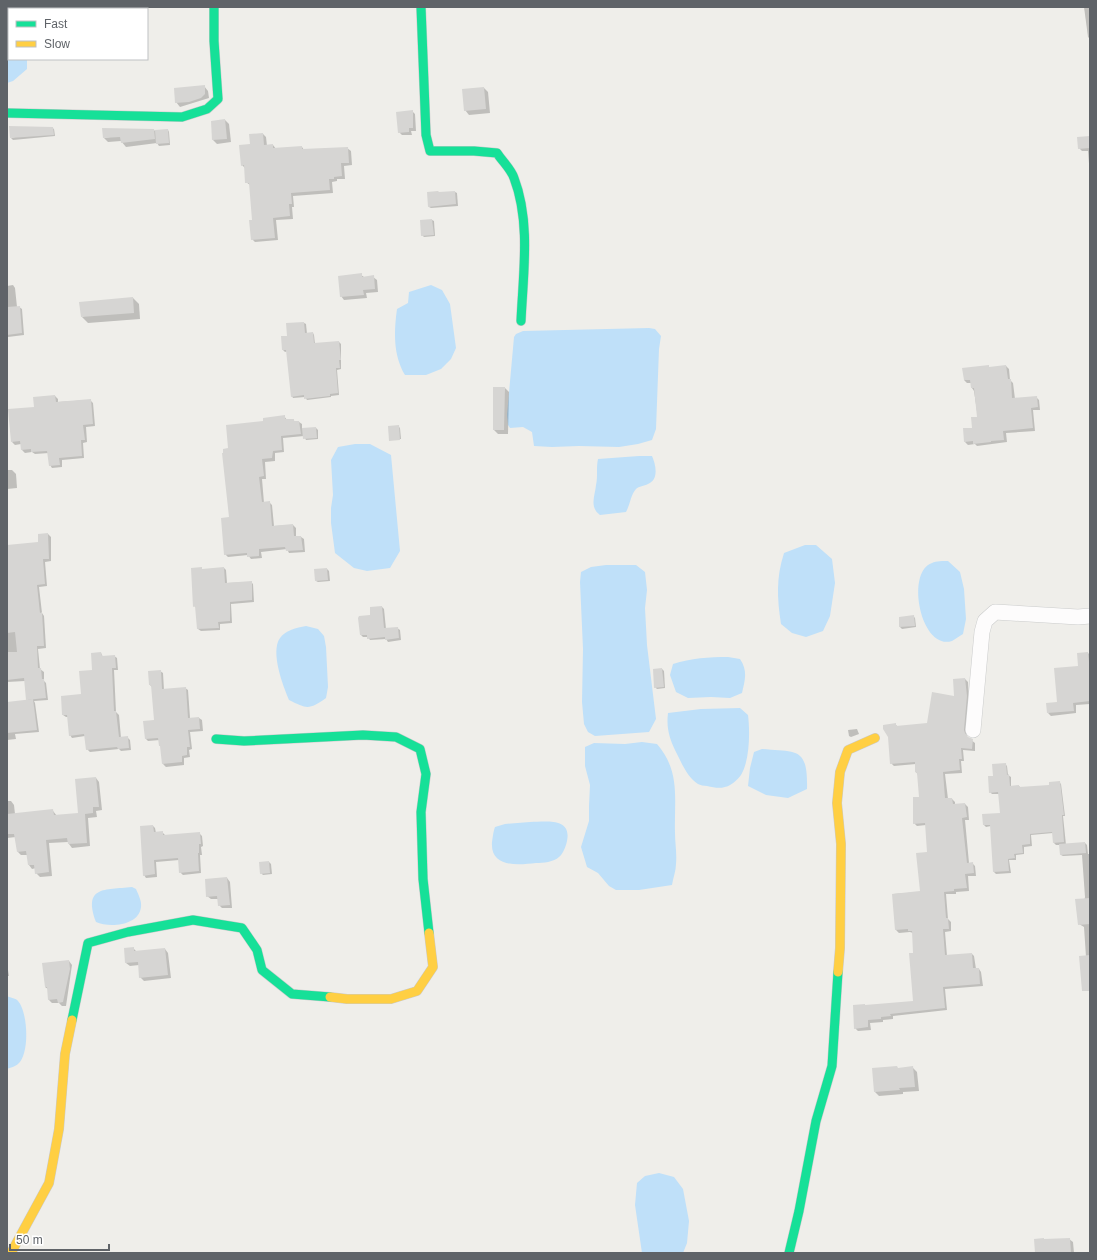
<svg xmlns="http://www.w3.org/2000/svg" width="1097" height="1260" viewBox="0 0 1097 1260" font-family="Helvetica,sans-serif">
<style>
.water{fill:#bfe0f9}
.shadow{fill:#0003}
.building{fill:#d6d5d3}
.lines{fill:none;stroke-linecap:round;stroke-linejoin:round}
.street-casing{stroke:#cbcccc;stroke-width:16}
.fast-casing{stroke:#cacacb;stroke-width:10}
.slow-casing{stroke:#cacacb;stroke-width:10}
.street{stroke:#fdfcfc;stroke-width:15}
.fast{stroke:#16e098;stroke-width:9}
.slow{stroke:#ffcf43;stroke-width:9}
</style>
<rect width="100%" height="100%" fill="#efeeea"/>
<g class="water">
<path d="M 7,7 L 20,7 L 20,9 L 9,9 L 9,59 L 27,59 L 27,69 L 13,81 L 7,83 Z"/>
<path d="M 431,285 L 442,290 L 450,304 L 456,348 L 451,359 L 441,369 L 426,375 L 405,375 C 393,355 394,331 397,309 L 408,303 L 409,292 Z"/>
<path d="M 649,328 L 655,329 L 661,336 L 659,349 L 656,429 L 652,440 L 638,444 L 619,447 L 579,446 L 552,447 L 534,446 L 532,432 L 523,427 L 510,428 L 508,425 L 507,415 L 514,337 L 516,334 L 523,331 Z"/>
<path d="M 355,444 L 370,444 L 391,455 L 400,551 L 390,568 L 367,571 L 354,568 L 335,553 L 331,523 L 331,508 L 333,495 L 331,460 L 338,447 Z"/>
<path d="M 639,456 L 652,456 C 656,465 659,480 648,484 C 644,486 639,486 636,489 C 631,494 630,505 626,512 L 600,515 C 589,507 595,496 596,485 C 598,476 596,468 598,459 Z"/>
<path d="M 805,545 L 816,545 L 832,559 L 835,583 L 830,616 L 823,631 L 806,637 L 792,633 L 781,624 C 777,598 776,578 784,553 Z"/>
<path d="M 948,561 L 960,572 L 964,589 L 966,619 L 963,634 C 959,636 956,639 952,641 C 921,651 905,572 932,563 C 936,561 943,561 948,561 Z"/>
<path d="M 606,565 L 636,565 L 645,572 L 647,590 L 645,608 L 647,645 L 656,719 L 649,732 L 595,736 L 588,732 L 584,724 L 582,702 L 583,649 L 580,582 L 581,572 L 591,567 Z"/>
<path d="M 306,626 L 318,629 L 324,636 L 326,647 L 328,687 L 326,698 C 309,710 307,709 289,700 C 283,686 270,652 280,638 C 286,630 296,628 306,626 Z"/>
<path d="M 728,657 L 740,659 C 748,671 745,680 742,693 L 730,698 L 711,697 L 688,698 L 676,692 L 670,675 L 673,664 C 691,658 709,657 728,657 Z"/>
<path d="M 740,708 L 748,715 C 750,731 750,760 741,775 C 731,788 722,790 707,786 C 704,786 700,785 698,784 C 688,778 682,764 677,754 C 670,740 666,729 668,713 L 701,709 Z"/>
<path d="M 642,742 L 657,744 C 681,772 674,799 675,833 C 675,843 677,853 676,864 C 676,871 673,878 672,885 L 639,890 L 616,890 L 609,886 L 598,873 L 587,867 L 581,847 L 589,821 L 589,806 L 590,785 L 585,766 L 585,747 L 594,743 L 625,744 Z"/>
<path d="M 762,749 C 797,752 808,747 807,789 L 788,798 L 766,795 L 748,786 L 750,768 L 754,752 Z"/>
<path d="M 530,822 C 545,822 572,817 567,841 C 566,846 563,854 559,857 C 554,862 543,863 536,863 C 518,865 490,868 492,842 C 493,836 493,833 495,827 L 505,824 Z"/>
<path d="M 132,887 L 136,889 C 138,894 142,901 141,907 C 139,926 109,928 96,922 C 83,886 104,890 132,887 Z"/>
<path d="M 7,996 C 11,998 16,998 18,1001 C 28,1012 30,1054 18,1064 C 16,1066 10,1068 7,1069 Z"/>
<path d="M 659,1173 L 674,1177 L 683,1189 L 689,1221 L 687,1243 L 683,1253 L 642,1253 L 635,1205 L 637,1183 L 645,1176 Z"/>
</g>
<g class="shadow">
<path d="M 1084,7 L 1090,7 L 1090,39 L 1088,37 Z"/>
<path d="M 204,86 L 208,91 L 209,98 L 180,107 L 176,102 Z"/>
<path d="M 484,88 L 488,92 L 490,113 L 469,115 L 465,110 Z"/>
<path d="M 412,111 L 415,114 L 416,131 L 411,131 L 412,135 L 402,135 L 399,132 Z"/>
<path d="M 225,120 L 229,124 L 231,142 L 217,144 L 213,140 Z"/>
<path d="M 52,128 L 54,129 L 55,136 L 13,140 L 11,138 Z"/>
<path d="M 154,130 L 155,131 L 168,130 L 169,132 L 170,145 L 159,146 L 157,143 L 126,147 L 121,141 L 108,142 L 104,138 Z"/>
<path d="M 263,134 L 266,137 L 267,146 L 273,145 L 276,149 L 302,147 L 304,150 L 347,148 L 351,151 L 352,165 L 344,166 L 345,179 L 337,179 L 337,181 L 332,182 L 333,193 L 293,196 L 294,207 L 292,207 L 293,219 L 276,220 L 278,240 L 255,242 L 252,239 L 253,221 L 250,185 L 246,182 L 245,168 L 242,165 L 251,145 Z"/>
<path d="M 1090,137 L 1090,176 L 1088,151 L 1082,151 L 1079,148 Z"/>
<path d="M 455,192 L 457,193 L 458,206 L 431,208 L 429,207 L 439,193 Z"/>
<path d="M 432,220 L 434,221 L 435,236 L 424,237 L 422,235 Z"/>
<path d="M 361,275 L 364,277 L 373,277 L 377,280 L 378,292 L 366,293 L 367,298 L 344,300 L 341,296 Z"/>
<path d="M 13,285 L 15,288 L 17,307 L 19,307 L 22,309 L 24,335 L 8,337 L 7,286 Z"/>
<path d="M 133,298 L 139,304 L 140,319 L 88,323 L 82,317 Z"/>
<path d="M 304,323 L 306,324 L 307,334 L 313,333 L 314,335 L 315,344 L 339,342 L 341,344 L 341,369 L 337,370 L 339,395 L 331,396 L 331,397 L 307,400 L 305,397 L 293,398 L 292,396 L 288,351 L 285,352 L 283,350 L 288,337 Z"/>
<path d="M 1006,366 L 1009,369 L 1010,380 L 1013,383 L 1015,399 L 1036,397 L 1039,400 L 1040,410 L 1033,410 L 1035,431 L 1006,433 L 1007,442 L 977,446 L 975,444 L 968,445 L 965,442 L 978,418 L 974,391 L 972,388 L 971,383 L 967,383 L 964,380 Z"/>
<path d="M 505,388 L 509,392 L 508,434 L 498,434 L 494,430 Z"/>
<path d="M 55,396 L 58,399 L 58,402 L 90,400 L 93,403 L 95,426 L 86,427 L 87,442 L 83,443 L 84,458 L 62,460 L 62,467 L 52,468 L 50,465 L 49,453 L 35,454 L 32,452 L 25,453 L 22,450 L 21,444 L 15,445 L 12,442 L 35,408 Z"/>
<path d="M 284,416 L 287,420 L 293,420 L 296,422 L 299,422 L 302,424 L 302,429 L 316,428 L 318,430 L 318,439 L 306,440 L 304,436 L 283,438 L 284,452 L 275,453 L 275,461 L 265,462 L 266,479 L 262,479 L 264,503 L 269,502 L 272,505 L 274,526 L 293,525 L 296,528 L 296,537 L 301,537 L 304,539 L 305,552 L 289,553 L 287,549 L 261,552 L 262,558 L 251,559 L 248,555 L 228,557 L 225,554 L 230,518 L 229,449 L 264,422 Z"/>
<path d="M 398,426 L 400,428 L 401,439 L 390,440 Z"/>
<path d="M 7,470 L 12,470 L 16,474 L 17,488 L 7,489 Z"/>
<path d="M 48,534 L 51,537 L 51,561 L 45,562 L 47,586 L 39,587 L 42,613 L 44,616 L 46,648 L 38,649 L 40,669 L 44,672 L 44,681 L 46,683 L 48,700 L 34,701 L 35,703 L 39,732 L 15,734 L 16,739 L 7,740 L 7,695 L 8,703 L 28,701 L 25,681 L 7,682 L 7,546 L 40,543 L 39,535 Z"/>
<path d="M 201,568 L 203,570 L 224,568 L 226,570 L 227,583 L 251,582 L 253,584 L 254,602 L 231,604 L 232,623 L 220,624 L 220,630 L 201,631 L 198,629 L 197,608 L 194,606 Z"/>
<path d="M 327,569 L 329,571 L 330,581 L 318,582 L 316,581 Z"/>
<path d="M 382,607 L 384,609 L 386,629 L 397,628 L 400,630 L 401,640 L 388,642 L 386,639 L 370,640 L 368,637 L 363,637 L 361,635 L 371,616 Z"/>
<path d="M 913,616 L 915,618 L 916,627 L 902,629 L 900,627 L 900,618 Z"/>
<path d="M 101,653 L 103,657 L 114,656 L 117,658 L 118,670 L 114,670 L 116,712 L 119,715 L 121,738 L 127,737 L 130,740 L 131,750 L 121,751 L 119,749 L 90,752 L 87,749 L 85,736 L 72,738 L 70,735 L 68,717 L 66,717 L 63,715 L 82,695 Z"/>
<path d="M 1088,653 L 1090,655 L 1090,704 L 1076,705 L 1076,713 L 1051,716 L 1048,713 L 1058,703 Z"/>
<path d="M 662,669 L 664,671 L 665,688 L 657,689 L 655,687 Z"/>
<path d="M 160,671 L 163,673 L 164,690 L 185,688 L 188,690 L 190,718 L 199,718 L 202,720 L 203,731 L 190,732 L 192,749 L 189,750 L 190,757 L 184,758 L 184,765 L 166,767 L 163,764 L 162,747 L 160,740 L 148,741 L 146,739 L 155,721 L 152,687 L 150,685 Z"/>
<path d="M 965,679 L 968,682 L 969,699 L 966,733 L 967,737 L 975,743 L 975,751 L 963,750 L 964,761 L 961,761 L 962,773 L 945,774 L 948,799 L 952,799 L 955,802 L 955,805 L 965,804 L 968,807 L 969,820 L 965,820 L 969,863 L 972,863 L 975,866 L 976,876 L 968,876 L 969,891 L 956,892 L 956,894 L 946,894 L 948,919 L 951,922 L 951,931 L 945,932 L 947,956 L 972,954 L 974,956 L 976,969 L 979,969 L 981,972 L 983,986 L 945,989 L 947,1010 L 893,1016 L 893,1019 L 883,1020 L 883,1022 L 870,1023 L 871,1030 L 858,1031 L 855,1028 L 866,1006 L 914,1002 L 915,954 L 913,933 L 910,932 L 899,933 L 896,930 L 893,894 L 921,892 L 928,853 L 926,825 L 917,826 L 914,823 L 920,798 L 918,775 L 916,772 L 916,764 L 894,766 L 891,763 L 896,725 L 898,727 L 928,724 L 955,697 L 954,680 Z"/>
<path d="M 857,729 L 859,734 L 851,737 L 849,736 L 848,730 Z"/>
<path d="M 1005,764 L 1007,766 L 1008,775 L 1011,777 L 1011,787 L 1019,786 L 1021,788 L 1050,786 L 1059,782 L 1061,784 L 1065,816 L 1063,816 L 1066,845 L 1085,843 L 1087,845 L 1088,854 L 1090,854 L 1090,976 L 1086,957 L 1084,927 L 1079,924 L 1085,897 L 1082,855 L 1063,856 L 1061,855 L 1060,845 L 1056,845 L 1054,843 L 1053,833 L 1031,835 L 1032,846 L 1024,847 L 1024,854 L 1016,855 L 1016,860 L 1009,860 L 1011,873 L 996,874 L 994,872 L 991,826 L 986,827 L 984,825 L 1001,814 L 999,794 L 992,794 L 990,792 L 994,777 Z"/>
<path d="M 96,778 L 99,782 L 102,810 L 96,811 L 97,817 L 88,818 L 90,846 L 72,848 L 69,844 L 68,842 L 49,843 L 52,876 L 40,877 L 36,873 L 36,868 L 32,869 L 29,865 L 28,855 L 21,855 L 18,852 L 16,837 L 7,838 L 7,801 L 11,801 L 14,805 L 15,814 L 53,811 L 57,816 L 79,814 Z"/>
<path d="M 153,826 L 155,828 L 156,833 L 163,833 L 166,836 L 199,833 L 202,836 L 203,846 L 201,847 L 202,855 L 200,855 L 201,873 L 183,875 L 180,872 L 179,860 L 156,862 L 157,877 L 146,878 L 144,875 Z"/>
<path d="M 269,862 L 271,864 L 272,874 L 263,875 L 261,873 Z"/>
<path d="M 227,878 L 230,882 L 232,908 L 222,908 L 219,905 L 219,899 L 211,899 L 207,896 Z"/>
<path d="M 133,948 L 137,952 L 165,949 L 168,953 L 171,978 L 144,981 L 140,977 L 139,965 L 130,966 L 126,963 Z"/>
<path d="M 69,961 L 72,965 L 66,1006 L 62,1006 L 59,1003 L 52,1003 L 49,1000 L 48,989 L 45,987 Z"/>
<path d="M 7,964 L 9,976 L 7,976 Z"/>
<path d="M 913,1068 L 917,1072 L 919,1091 L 903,1092 L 903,1094 L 879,1096 L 875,1092 L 899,1069 Z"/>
<path d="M 1069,1239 L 1073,1242 L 1074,1253 L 1032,1253 L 1036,1253 Z"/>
</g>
<g class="building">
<path d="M 205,85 L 205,94 L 201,98 L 189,102 L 175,103 L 174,88 Z"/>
<path d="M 484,87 L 486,109 L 464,111 L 462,89 Z"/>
<path d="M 413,110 L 413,128 L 409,128 L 409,132 L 398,133 L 396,112 Z"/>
<path d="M 225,119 L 227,139 L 212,140 L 211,121 Z"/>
<path d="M 9,126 L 53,127 L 54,135 L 10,138 Z"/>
<path d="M 102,128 L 154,129 L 155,139 L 121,143 L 120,137 L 103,138 Z"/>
<path d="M 168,129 L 169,143 L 156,144 L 155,130 Z"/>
<path d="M 263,133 L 264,145 L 273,144 L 273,148 L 302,146 L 302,149 L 348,147 L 349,163 L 341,163 L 342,176 L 334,177 L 334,179 L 329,179 L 330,190 L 291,193 L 292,204 L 289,204 L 290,216 L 273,218 L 275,238 L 251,240 L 249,220 L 252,220 L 249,183 L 245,183 L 244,165 L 241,166 L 239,145 L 250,144 L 249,134 Z"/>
<path d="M 1090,136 L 1090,148 L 1078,149 L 1077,137 Z"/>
<path d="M 438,191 L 439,192 L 455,191 L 456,204 L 428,207 L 427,192 Z"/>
<path d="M 432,219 L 434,235 L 421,236 L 420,220 Z"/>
<path d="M 362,273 L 362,277 L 374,275 L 375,289 L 363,290 L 364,295 L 340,297 L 338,276 Z"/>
<path d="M 133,297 L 134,313 L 81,317 L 79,302 Z"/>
<path d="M 20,306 L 22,333 L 7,335 L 7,307 Z"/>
<path d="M 304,322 L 305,333 L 313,332 L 314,343 L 339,341 L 341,360 L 339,360 L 340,368 L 336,368 L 338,393 L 330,394 L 330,396 L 304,399 L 304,395 L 291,397 L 286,350 L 282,350 L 281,336 L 287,336 L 286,323 Z"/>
<path d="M 989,365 L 989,367 L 1006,365 L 1008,379 L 1011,379 L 1012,398 L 1037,396 L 1038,407 L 1031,408 L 1033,428 L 1003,431 L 1004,440 L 991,441 L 991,442 L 973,444 L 973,441 L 964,442 L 963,428 L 972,428 L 971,417 L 977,417 L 974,388 L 971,388 L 970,380 L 964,380 L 962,368 Z"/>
<path d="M 493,387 L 505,387 L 504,430 L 493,430 Z"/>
<path d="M 55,395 L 56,402 L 91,399 L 93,424 L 83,425 L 85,440 L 81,440 L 82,456 L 59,458 L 60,465 L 49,466 L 47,451 L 31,452 L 31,449 L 21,450 L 20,441 L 11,442 L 8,409 L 34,407 L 33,397 Z"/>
<path d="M 285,415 L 285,419 L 294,419 L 294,421 L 299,421 L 301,434 L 281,436 L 282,450 L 273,451 L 272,458 L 262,459 L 264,476 L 259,477 L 262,502 L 270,501 L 272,526 L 293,524 L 294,536 L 301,536 L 303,550 L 286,551 L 285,547 L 259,549 L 259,556 L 247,557 L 247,553 L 224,555 L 221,518 L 229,517 L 222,453 L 223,453 L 223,449 L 228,448 L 226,425 L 263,421 L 263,418 Z"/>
<path d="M 399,425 L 400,440 L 389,441 L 388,426 Z"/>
<path d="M 316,427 L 317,438 L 303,439 L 302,428 Z"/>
<path d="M 48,533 L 49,559 L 43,559 L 45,584 L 37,585 L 40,613 L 42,612 L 44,646 L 37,646 L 38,668 L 41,668 L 42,679 L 44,679 L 46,698 L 26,700 L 24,678 L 7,680 L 7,652 L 17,652 L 15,632 L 7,633 L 7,569 L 8,569 L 7,545 L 38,542 L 38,534 Z"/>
<path d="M 202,567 L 202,569 L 224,567 L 225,583 L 252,581 L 252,600 L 230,602 L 230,621 L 218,622 L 219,628 L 197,629 L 195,606 L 193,607 L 191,568 Z"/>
<path d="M 327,568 L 328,580 L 315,581 L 314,569 Z"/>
<path d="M 382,606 L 384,628 L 398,627 L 399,638 L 385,640 L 385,637 L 367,639 L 367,635 L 360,635 L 358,618 L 359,616 L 370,615 L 370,607 Z"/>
<path d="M 914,615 L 915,626 L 899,627 L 899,617 Z"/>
<path d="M 101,652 L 102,656 L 115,655 L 116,668 L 112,668 L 114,711 L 116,711 L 119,737 L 128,736 L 129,748 L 118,749 L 117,747 L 86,750 L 84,734 L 69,736 L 67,715 L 62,715 L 61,696 L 81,694 L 79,671 L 92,670 L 91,653 Z"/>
<path d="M 1088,652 L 1090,671 L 1090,701 L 1073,703 L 1074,711 L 1047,713 L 1046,703 L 1057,702 L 1054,668 L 1078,666 L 1077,653 Z"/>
<path d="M 662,668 L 664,687 L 654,688 L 653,669 Z"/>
<path d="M 161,670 L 162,689 L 186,687 L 188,718 L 199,717 L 200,729 L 188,730 L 190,747 L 187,747 L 187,755 L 182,756 L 182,762 L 162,764 L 160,746 L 159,746 L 158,738 L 145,739 L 143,721 L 154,720 L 151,685 L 149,685 L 148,671 Z"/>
<path d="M 965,678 L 967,696 L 964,730 L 965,733 L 968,737 L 973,739 L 972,749 L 961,748 L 962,759 L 959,759 L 960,770 L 943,772 L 945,798 L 952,798 L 953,804 L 965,803 L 967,817 L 962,818 L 967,863 L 973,862 L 974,873 L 965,874 L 967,888 L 954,889 L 954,891 L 944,892 L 946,918 L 948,918 L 949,929 L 943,929 L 945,955 L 972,953 L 973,968 L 979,968 L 980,984 L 943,987 L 945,1008 L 890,1014 L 891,1016 L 881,1017 L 881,1019 L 868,1020 L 868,1027 L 854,1029 L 853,1005 L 865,1004 L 865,1005 L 913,1001 L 909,953 L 913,953 L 912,931 L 908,931 L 908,929 L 895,930 L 892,894 L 920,891 L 916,853 L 927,852 L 925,823 L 913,824 L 913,797 L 919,797 L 917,773 L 915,772 L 915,762 L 890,764 L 888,737 L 883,729 L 883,725 L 896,723 L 896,726 L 927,723 L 932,692 L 954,696 L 953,679 Z"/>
<path d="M 33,699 L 37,730 L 7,733 L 7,702 Z"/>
<path d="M 1006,763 L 1007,775 L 1009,774 L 1010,786 L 1019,785 L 1019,787 L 1049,785 L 1049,782 L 1060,781 L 1064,815 L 1062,815 L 1064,842 L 1053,843 L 1052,832 L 1030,834 L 1030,844 L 1022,845 L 1023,853 L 1014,854 L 1015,858 L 1008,859 L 1009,871 L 993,872 L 990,825 L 983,825 L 982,814 L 1000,813 L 998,792 L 989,793 L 988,776 L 993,776 L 992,764 Z"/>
<path d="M 96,777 L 99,807 L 93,807 L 93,813 L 85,814 L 87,843 L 68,844 L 67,838 L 46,840 L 49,872 L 35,874 L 34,865 L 28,865 L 26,851 L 17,852 L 14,834 L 7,834 L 7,814 L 53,809 L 54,815 L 78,813 L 75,779 Z"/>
<path d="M 153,825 L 154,832 L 163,831 L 163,835 L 200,832 L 201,844 L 199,844 L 199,853 L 198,853 L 199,871 L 179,873 L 178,858 L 154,860 L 155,874 L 143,876 L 140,826 Z"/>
<path d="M 1085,842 L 1086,853 L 1060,855 L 1059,844 Z"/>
<path d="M 269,861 L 270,873 L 260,874 L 259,862 Z"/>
<path d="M 227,877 L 230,905 L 218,906 L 217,896 L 206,897 L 205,879 Z"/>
<path d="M 1090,898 L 1090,924 L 1078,925 L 1075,899 Z"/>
<path d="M 134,947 L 134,951 L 165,948 L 168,975 L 139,978 L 138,962 L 125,963 L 124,948 Z"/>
<path d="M 1090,955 L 1090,991 L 1082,991 L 1079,956 Z"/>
<path d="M 69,960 L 70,969 L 63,1002 L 58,1003 L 57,999 L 48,1000 L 47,987 L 45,987 L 42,963 Z"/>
<path d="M 897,1066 L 898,1068 L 913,1066 L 915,1087 L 899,1088 L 900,1090 L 874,1092 L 872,1068 Z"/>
<path d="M 1044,1238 L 1044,1239 L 1070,1238 L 1071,1253 L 1035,1253 L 1034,1239 Z"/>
</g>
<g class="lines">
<defs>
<path id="street" d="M 973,730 L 982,632 L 985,621 L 995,612 L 1078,617 L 1090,616"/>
<g id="fast">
<path d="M 421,7 L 426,135 L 430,151 L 474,151 L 497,153 C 502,161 511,169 514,178 C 531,222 523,275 521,321"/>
<path d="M 7,113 L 182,117 L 207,109 L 218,99 L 214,41 L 214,7"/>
<path d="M 216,739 L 244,741 L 363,735 L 396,737 L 420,749 L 426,774 L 421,812 L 423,879 L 429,933"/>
<path d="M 72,1020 L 88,943 L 128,932 L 193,920 L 242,928 L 257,950 L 262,970 L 292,994 L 330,997"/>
<path d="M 789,1253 L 799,1211 L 816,1121 L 832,1066 L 838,972"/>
</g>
<g id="slow">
<path d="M 838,972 L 840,948 L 841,844 L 837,803 L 840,772 L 848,750 L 875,738"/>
<path d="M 330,997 L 347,999 L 391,999 L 417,991 L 433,967 L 429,933"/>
<path d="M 11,1253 L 49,1183 L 59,1129 L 65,1054 L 72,1020"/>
</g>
</defs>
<use href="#street" class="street-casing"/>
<use href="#fast" class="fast-casing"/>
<use href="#slow" class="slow-casing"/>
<use href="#street" class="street"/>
<use href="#fast" class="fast"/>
<use href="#slow" class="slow"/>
</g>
<rect width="1097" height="1260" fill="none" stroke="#5f6368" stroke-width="16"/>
<rect x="8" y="8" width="140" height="52" fill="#ffffff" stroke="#bfc1c3"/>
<rect x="16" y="21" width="20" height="6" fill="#16e098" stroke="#bfc1c3"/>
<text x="44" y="28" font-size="12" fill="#5f6368">Fast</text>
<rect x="16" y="41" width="20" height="6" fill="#ffcf43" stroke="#bfc1c3"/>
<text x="44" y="48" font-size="12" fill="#5f6368">Slow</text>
<path d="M10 1244v6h99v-6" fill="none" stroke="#5f6368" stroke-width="2"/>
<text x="16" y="1244" font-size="12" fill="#5f6368" stroke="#ffffff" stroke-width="3" paint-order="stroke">50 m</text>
</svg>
